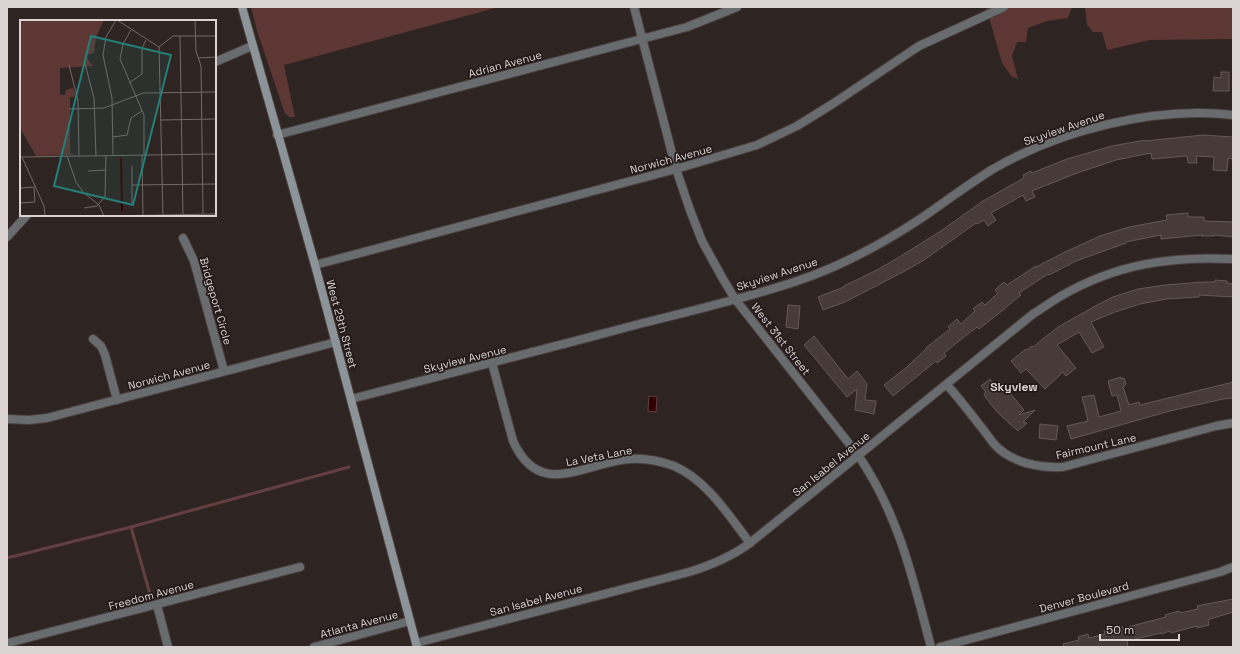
<svg xmlns="http://www.w3.org/2000/svg" width="1240" height="654" viewBox="0 0 1240 654" font-family="'Space Grotesk',sans-serif">
<style>
.green{fill:#5c3733}
.water{fill:#300001;stroke:#633f40}
.lines{fill:none;stroke-linecap:round;stroke-linejoin:round}
.stream{stroke:#633f40;stroke-width:3}
.building{fill:#473b3a;stroke:#655957}
.street-casing{stroke:#4a403e;stroke-width:10}
.secondary-casing{stroke:#4a403e;stroke-width:10}
.path{stroke:#69615f;stroke-width:2;stroke-dasharray:2 3;stroke-linecap:butt}
.street{stroke:#686c6f;stroke-width:8}
.secondary{stroke:#8d9499;stroke-width:8}
.labels{text-anchor:middle;dominant-baseline:central;stroke-width:3.5;stroke-linejoin:round;paint-order:stroke}
.street-label{font-size:11px;fill:#dad3d2;stroke:#241a19}
.neighbourhood-label{font-size:12px;font-weight:bold;fill:#dad3d2;stroke:#241a19}
.inset-river{fill:none;stroke:#300001;stroke-width:2}
.inset-road{fill:none;stroke:#736a68;stroke-width:1}
.view{fill:#237f78;fill-opacity:0.15;stroke:#237f78;stroke-width:2}
.inset-edge{fill:none;stroke:#dad3d2;stroke-width:2}
</style>
<rect width="100%" height="100%" fill="#2e2422"/>
<g class="green">
<path d="M 251,7 L 499,7 L 284,65 L 295,117 L 290,117 L 285,114 L 257,31 Z"/>
<path d="M 986,7 L 1072,7 L 1068,18 L 1047,21 L 1028,28 L 1026,42 L 1017,42 L 1012,56 L 1018,79 L 1011,76 L 1002,63 Z"/>
<path d="M 1085,7 L 1233,7 L 1233,39 L 1150,40 L 1107,50 L 1102,32 L 1093,32 L 1087,25 Z"/>
</g>
<path class="water" d="M 649,396 L 657,397 L 656,412 L 648,411 Z"/>
<g class="lines">
<g class="stream">
<path d="M 131,527 L 150,594"/>
<path d="M 7,558 L 131,527 L 349,467"/>
</g>
</g>
<g class="building">
<path d="M 1221,72 L 1229,72 L 1229,91 L 1213,91 L 1214,77 L 1221,78 Z"/>
<path d="M 1203,135 L 1233,137 L 1233,159 L 1228,158 L 1227,171 L 1213,170 L 1214,157 L 1196,156 L 1197,163 L 1188,163 L 1187,156 L 1152,159 L 1151,153 L 1116,160 L 1077,173 L 1032,191 L 1035,197 L 1026,201 L 1023,195 L 991,213 L 996,220 L 988,226 L 984,220 L 977,224 L 976,223 L 924,260 L 903,272 L 845,302 L 823,310 L 818,297 L 844,287 L 844,286 L 877,270 L 896,259 L 941,231 L 983,201 L 1024,178 L 1023,175 L 1031,171 L 1032,173 L 1067,159 L 1112,146 L 1145,140 L 1145,141 Z"/>
<path d="M 1188,213 L 1188,217 L 1204,217 L 1204,221 L 1233,222 L 1233,237 L 1214,235 L 1214,236 L 1201,236 L 1202,235 L 1161,239 L 1161,235 L 1126,242 L 1126,243 L 1076,261 L 1049,275 L 1048,274 L 1019,293 L 1021,295 L 998,314 L 979,329 L 977,327 L 959,341 L 944,353 L 946,356 L 937,363 L 936,361 L 893,396 L 884,385 L 907,367 L 926,349 L 926,348 L 950,329 L 948,327 L 957,319 L 961,324 L 975,311 L 973,309 L 982,302 L 985,305 L 998,293 L 995,290 L 1004,282 L 1007,285 L 1036,266 L 1036,267 L 1065,252 L 1100,236 L 1129,227 L 1167,220 L 1166,215 Z"/>
<path d="M 1215,280 L 1227,281 L 1227,283 L 1233,284 L 1233,297 L 1199,295 L 1199,297 L 1166,299 L 1140,304 L 1115,312 L 1091,322 L 1104,347 L 1092,353 L 1079,332 L 1057,345 L 1076,368 L 1066,376 L 1063,372 L 1045,389 L 1026,369 L 1021,373 L 1011,361 L 1026,349 L 1027,350 L 1032,346 L 1033,347 L 1058,327 L 1099,304 L 1113,297 L 1138,289 L 1165,285 L 1204,282 L 1215,282 Z"/>
<path d="M 788,305 L 800,306 L 798,329 L 786,327 Z"/>
<path d="M 814,336 L 848,379 L 857,371 L 867,384 L 865,400 L 876,401 L 874,414 L 855,410 L 857,389 L 847,397 L 804,345 Z"/>
<path d="M 1121,377 L 1121,379 L 1124,378 L 1126,384 L 1123,387 L 1129,405 L 1139,402 L 1140,405 L 1233,382 L 1233,398 L 1223,399 L 1170,411 L 1071,439 L 1067,426 L 1088,421 L 1082,397 L 1094,395 L 1099,417 L 1121,411 L 1117,395 L 1112,396 L 1108,381 Z"/>
<path d="M 990,379 L 995,385 L 1000,381 L 1024,410 L 1019,415 L 1035,410 L 1023,422 L 1027,423 L 1018,431 L 998,413 L 986,398 L 984,394 L 986,392 L 981,386 Z"/>
<path d="M 1040,424 L 1058,426 L 1056,440 L 1039,438 Z"/>
<path d="M 1233,599 L 1233,612 L 1210,619 L 1208,620 L 1209,625 L 1197,628 L 1197,626 L 1171,633 L 1170,631 L 1161,634 L 1161,633 L 1127,641 L 1128,647 L 1064,647 L 1063,644 L 1079,640 L 1078,637 L 1088,634 L 1089,638 L 1105,634 L 1104,631 L 1123,627 L 1124,628 L 1166,617 L 1165,615 L 1179,611 L 1180,613 L 1198,609 L 1197,606 Z"/>
</g>
<g class="lines">
<defs>
<g id="street">
<path d="M 634,7 L 676,169 L 690,210 L 702,241 L 723,279 L 735,299 L 858,455 C 899,515 913,579 931,647"/>
<path d="M 215,62 L 252,46"/>
<path d="M 277,135 L 687,27 L 737,7"/>
<path d="M 7,237 L 27,215"/>
<path d="M 183,238 L 194,261 L 224,371"/>
<path d="M 315,265 L 676,169 L 757,145 L 797,126 L 834,103 L 919,46 L 1004,7"/>
<path d="M 93,339 L 101,346 L 105,355 L 117,400"/>
<path d="M 492,363 L 513,441 C 540,501 585,462 630,459 C 644,458 660,461 674,466 C 707,480 729,516 750,543"/>
<path d="M 947,385 C 958,397 968,410 978,423 C 984,430 989,438 995,445 C 1012,463 1039,468 1063,467 L 1216,426 L 1233,423"/>
<path d="M 351,399 C 449,374 546,349 643,323 C 694,310 747,298 797,281 C 842,266 884,243 923,217 C 946,201 969,184 993,169 C 1060,130 1155,106 1233,115"/>
<path d="M 7,419 L 29,420 L 47,418 L 336,342"/>
<path d="M 157,605 L 168,647"/>
<path d="M 8,643 L 300,567"/>
<path d="M 416,643 L 689,572 C 712,565 731,557 750,543 L 1033,314 C 1043,308 1052,301 1061,296 C 1116,264 1171,256 1233,259"/>
<path d="M 314,647 L 410,621"/>
<path d="M 940,647 L 1220,572 L 1233,567"/>
</g>
<path id="secondary" d="M 242,7 L 315,265 L 417,647"/>
</defs>
<use href="#street" class="street-casing"/>
<use href="#secondary" class="secondary-casing"/>
<path class="path" d="M 1231,7 L 1233,7"/>
<use href="#street" class="street"/>
<use href="#secondary" class="secondary"/>
</g>
<g class="labels">
<g class="street-label">
<text transform="translate(505 64) rotate(-15)">Adrian Avenue</text>
<text transform="translate(1064 128) rotate(-19)">Skyview Avenue</text>
<text transform="translate(671 159) rotate(-15)">Norwich Avenue</text>
<text transform="translate(777 274) rotate(-18)">Skyview Avenue</text>
<text transform="translate(216 301) rotate(74)">Bridgeport Circle</text>
<text transform="translate(342 324) rotate(75)">West 29th Street</text>
<text transform="translate(781 339) rotate(52)">West 31st Street</text>
<text transform="translate(465 359) rotate(-14)">Skyview Avenue</text>
<text transform="translate(169 375) rotate(-15)">Norwich Avenue</text>
<text transform="translate(1096 446) rotate(-13)">Fairmount Lane</text>
<text transform="translate(599 456) rotate(-11)">La Veta Lane</text>
<text transform="translate(831 464) rotate(-39)">San Isabel Avenue</text>
<text transform="translate(151 595) rotate(-15)">Freedom Avenue</text>
<text transform="translate(1084 597) rotate(-15)">Denver Boulevard</text>
<text transform="translate(536 600) rotate(-15)">San Isabel Avenue</text>
<text transform="translate(359 624) rotate(-15)">Atlanta Avenue</text>
</g>
<g class="neighbourhood-label">
<text x="1014" y="387">Skyview</text>
</g>
</g>
<g transform="translate(20 20)">
<rect width="196" height="196" fill="#2e2422"/>
<path d="M 0,0 L 84,0 L 76,17 L 74,33 L 67,35 L 69,42 L 74,46 L 40,48 L 40,75 L 45,75 L 46,70 L 53,68 L 56,77 L 50,77 L 50,133 L 56,135 L 16,136 L 1,110 Z" fill="#5c3733"/>
<path class="inset-river" d="M 101,138 L 102,191"/>
<path class="inset-road" d="M 97,0 L 139,27M 175,0 L 176,31 L 181,46 L 183,194M 111,10 L 103,24 L 100,39 L 124,95 L 124,135M 160,16 L 163,196M 139,27 L 143,196M 139,27 L 153,16 L 196,16M 178,38 L 196,37M 65,44 L 74,78 L 76,136M 49,45 L 58,81 L 59,136M 109,63 L 122,54 L 122,28 L 126,20M 49,89 L 84,88 L 123,73 L 196,72M 141,100 L 196,99M 93,117 L 107,115 L 111,98 L 122,91M 93,135 L 92,78 L 83,35 L 86,17 L 96,0M 122,135 L 123,195M 47,136 L 56,162 L 63,172 L 79,185 L 84,196M 0,137 L 196,134M 2,137 L 24,186 L 25,196M 112,146 L 112,184M 68,151 L 86,150M 112,165 L 196,164M 0,168 L 15,167M 0,183 L 15,182 L 14,168M 64,188 L 77,186 L 85,177 L 86,135M 84,196 L 196,194"/>
<path class="view" d="M 71,16 L 151,35 L 113,185 L 34,166 Z"/>
<rect width="196" height="196" class="inset-edge"/>
</g>
<rect width="1240" height="654" fill="none" stroke="#dad3d2" stroke-width="16"/>
<path d="M1100 634v6h79v-6" fill="none" stroke="#dad3d2" stroke-width="2"/>
<text x="1106" y="634" font-size="12" fill="#dad3d2" stroke="#241a19" stroke-width="3" paint-order="stroke">50 m</text>
</svg>
